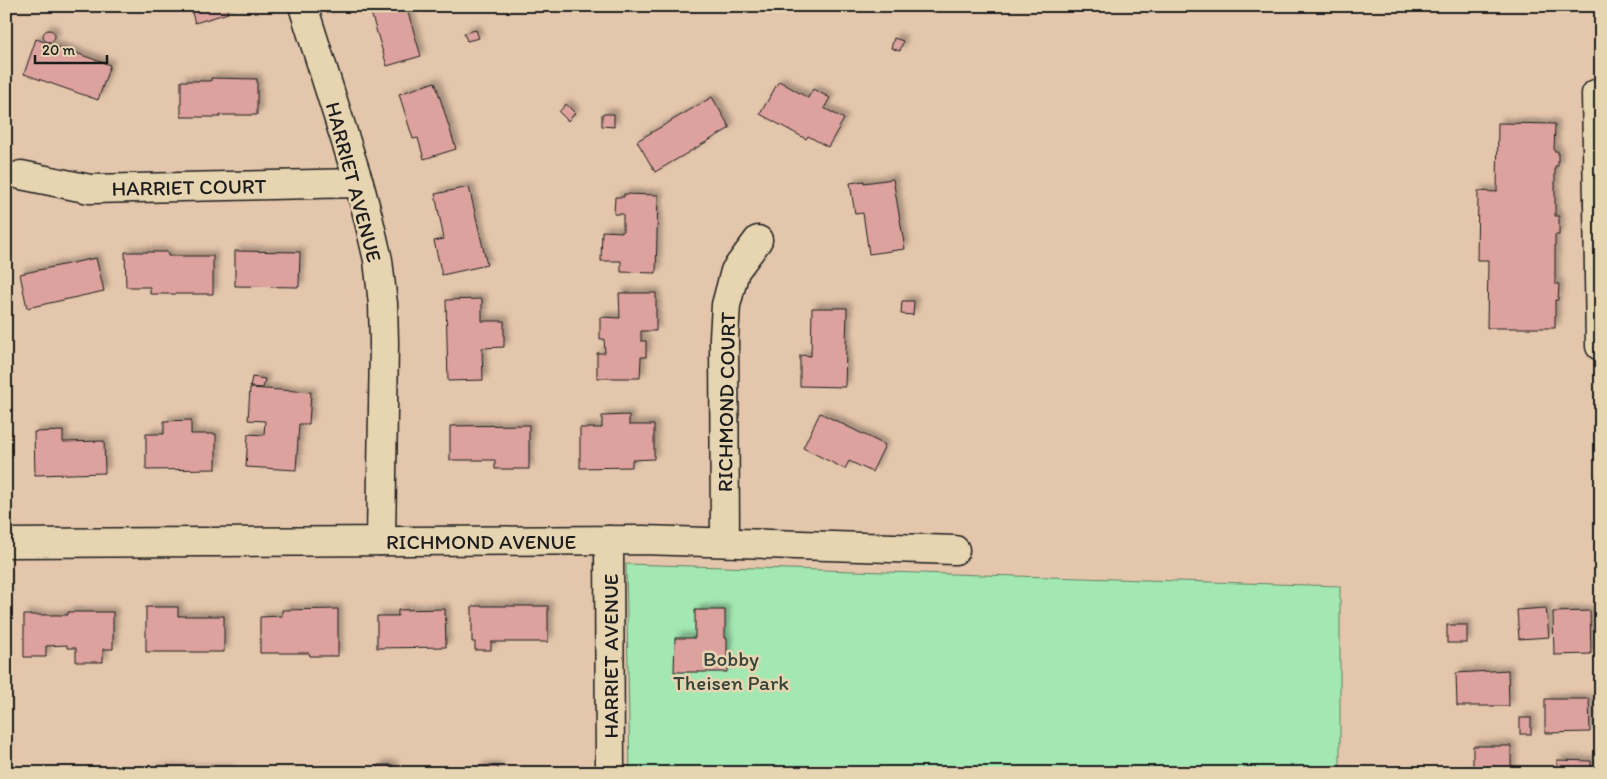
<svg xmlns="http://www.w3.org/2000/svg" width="1607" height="779" viewBox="0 0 1607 779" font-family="Itim,sans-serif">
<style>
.green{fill:#a3e7b2;stroke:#608267}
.building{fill:#dda29e;stroke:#1c1c1c;filter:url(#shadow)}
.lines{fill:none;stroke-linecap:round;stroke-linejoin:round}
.minor-casing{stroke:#1c1c1c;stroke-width:31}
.minor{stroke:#e7d5b2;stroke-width:28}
.labels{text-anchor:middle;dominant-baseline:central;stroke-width:5;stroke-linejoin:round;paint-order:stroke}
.street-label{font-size:21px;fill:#1c1c1c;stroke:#e7d5b2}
.park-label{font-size:21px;fill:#37453a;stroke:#e7d5b2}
</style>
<defs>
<filter id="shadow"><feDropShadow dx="4.5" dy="-4.5" stdDeviation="2.5" flood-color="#0004"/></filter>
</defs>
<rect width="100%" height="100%" fill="#e4c6ac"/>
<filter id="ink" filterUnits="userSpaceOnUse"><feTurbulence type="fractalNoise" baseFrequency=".02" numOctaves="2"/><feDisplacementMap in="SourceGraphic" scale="10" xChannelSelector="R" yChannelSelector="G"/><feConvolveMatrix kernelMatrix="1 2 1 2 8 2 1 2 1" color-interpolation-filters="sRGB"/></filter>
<g filter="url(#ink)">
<path class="green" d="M 626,564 L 1340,586 L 1340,773 L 630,773 Z"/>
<g class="building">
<path d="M 190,6 L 226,6 L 228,13 L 195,23 Z"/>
<path d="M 369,6 L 406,6 L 421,56 L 387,66 Z"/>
<path d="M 476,30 L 479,38 L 467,41 L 464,33 Z"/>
<circle cx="49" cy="36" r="6"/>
<path d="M 894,38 L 903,41 L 900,51 L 891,48 Z"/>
<path d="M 36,39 L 110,65 L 98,100 L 24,74 Z"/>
<path d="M 211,78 L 257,79 L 257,115 L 220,115 L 220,117 L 181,117 L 181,81 L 211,81 Z"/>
<path d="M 779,81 L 808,98 L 813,89 L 830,98 L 824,108 L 844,119 L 828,147 L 808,136 L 806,139 L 760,114 Z"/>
<path d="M 435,82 L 456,149 L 424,159 L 418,138 L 413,139 L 399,94 Z"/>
<path d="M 712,97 L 730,128 L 655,172 L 637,141 Z"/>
<path d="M 566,104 L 575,113 L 568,121 L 559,112 Z"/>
<path d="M 602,114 L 614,114 L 614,127 L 602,126 Z"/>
<path d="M 1498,123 L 1555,124 L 1554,151 L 1558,151 L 1558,166 L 1555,166 L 1555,216 L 1559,216 L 1559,235 L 1555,235 L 1555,284 L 1559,284 L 1558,300 L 1555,300 L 1555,328 L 1487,328 L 1488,260 L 1477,260 L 1478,191 L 1497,192 Z"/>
<path d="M 893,179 L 905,249 L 869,254 L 863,213 L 855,214 L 850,183 L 864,181 L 864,183 Z"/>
<path d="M 469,187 L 487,265 L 442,275 L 434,241 L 444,239 L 435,194 Z"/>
<path d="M 624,194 L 658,195 L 656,273 L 621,272 L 621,261 L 601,261 L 602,231 L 623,232 L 623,214 L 614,214 L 615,197 L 624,197 Z"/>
<path d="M 235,251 L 300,252 L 299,287 L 235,286 Z"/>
<path d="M 125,252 L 167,252 L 168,256 L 213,256 L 213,294 L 150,294 L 150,287 L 126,287 Z"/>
<path d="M 96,258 L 104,291 L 27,308 L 20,274 Z"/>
<path d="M 619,293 L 656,293 L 656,331 L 641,331 L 641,341 L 646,341 L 646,357 L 641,357 L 640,378 L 597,378 L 597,353 L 605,353 L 604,339 L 600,339 L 600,317 L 620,318 Z"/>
<path d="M 482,299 L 482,321 L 504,321 L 504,347 L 482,348 L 483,380 L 448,381 L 446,300 Z"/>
<path d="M 902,301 L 914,301 L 913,315 L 901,314 Z"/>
<path d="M 812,308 L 847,308 L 845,387 L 800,386 L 800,355 L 811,356 Z"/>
<path d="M 252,377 L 265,379 L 263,388 L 250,387 Z"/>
<path d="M 250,388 L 311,392 L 309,424 L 299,424 L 296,470 L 246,467 L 248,434 L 264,435 L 265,421 L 248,420 Z"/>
<path d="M 820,413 L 885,445 L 872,472 L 849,461 L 845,469 L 803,448 Z"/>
<path d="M 629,415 L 629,425 L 654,425 L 654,459 L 632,460 L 632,467 L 580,468 L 580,428 L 602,428 L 602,416 Z"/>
<path d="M 191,420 L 191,434 L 216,434 L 216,469 L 146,470 L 146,434 L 164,434 L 164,421 Z"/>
<path d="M 529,425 L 529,469 L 495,469 L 495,460 L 450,460 L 450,426 Z"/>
<path d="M 63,431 L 63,442 L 104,441 L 105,473 L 35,475 L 34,432 Z"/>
<path d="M 472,606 L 548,606 L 548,642 L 491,642 L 491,650 L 475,650 L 475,642 L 472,642 Z"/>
<path d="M 146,607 L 178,607 L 178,616 L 224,616 L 224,652 L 146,652 Z"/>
<path d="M 1546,608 L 1549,637 L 1519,639 L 1517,610 Z"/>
<path d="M 338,609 L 338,656 L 310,656 L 309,653 L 260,653 L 260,617 L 282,616 L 282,610 Z"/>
<path d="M 445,609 L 446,647 L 377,648 L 377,616 L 398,616 L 398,610 Z"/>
<path d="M 695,610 L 725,610 L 725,638 L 727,638 L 727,672 L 674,672 L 675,638 L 695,638 Z"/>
<path d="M 1590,611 L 1591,654 L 1554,655 L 1553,612 Z"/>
<path d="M 68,612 L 113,612 L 113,649 L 103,649 L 103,662 L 76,662 L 76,648 L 67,648 L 67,645 L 46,646 L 46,657 L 24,657 L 24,615 L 68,615 Z"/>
<rect x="1447" y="625" width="20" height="18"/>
<path d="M 1508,670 L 1509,706 L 1457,706 L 1456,673 Z"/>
<path d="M 1545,699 L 1589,699 L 1590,732 L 1545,733 Z"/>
<rect x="1520" y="718" width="11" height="16"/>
<path d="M 1473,746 L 1511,746 L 1511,772 L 1485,772 L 1485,767 L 1473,767 Z"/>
<path d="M 1557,760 L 1591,761 L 1591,773 L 1557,773 Z"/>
<rect x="378" y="765" width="15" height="8"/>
<rect x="479" y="767" width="19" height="6"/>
<path d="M 228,769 L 229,773 L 150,773 L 150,770 Z"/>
</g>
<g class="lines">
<defs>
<g id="minor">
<path d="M 303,6 L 359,183 L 368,217 L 378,260 L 383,304 L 384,343 L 381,541"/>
<path d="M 1596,94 L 1598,203 L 1601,203"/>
<path d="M 21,175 L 90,189 L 359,183"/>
<path d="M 1598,203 L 1600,346"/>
<path d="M 609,540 L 610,773"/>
<path d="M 725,542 L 724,337 L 726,305 L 735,271 L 758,240"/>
<path d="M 6,543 L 643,540 L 955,550"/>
</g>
</defs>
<use href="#minor" class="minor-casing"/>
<use href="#minor" class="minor"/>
</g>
</g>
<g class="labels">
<g class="street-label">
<text transform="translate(354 182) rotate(75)">HARRIET AVENUE</text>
<text transform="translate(189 187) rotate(-1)">HARRIET COURT</text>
<text transform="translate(726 402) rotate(-89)">RICHMOND COURT</text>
<text x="481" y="541">RICHMOND AVENUE</text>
<text transform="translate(610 656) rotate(-90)">HARRIET AVENUE</text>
</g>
<g class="park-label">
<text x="731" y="658">Bobby<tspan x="731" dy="24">Theisen Park</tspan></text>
</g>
</g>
<rect width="1607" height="779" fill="none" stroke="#e7d5b2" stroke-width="25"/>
<rect x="12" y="12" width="1582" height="754" fill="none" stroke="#1c1c1c" stroke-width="2" filter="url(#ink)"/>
<path d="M35 55v8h72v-8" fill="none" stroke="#1c1c1c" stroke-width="2.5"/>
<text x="42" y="55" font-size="15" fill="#1c1c1c" stroke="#e7d5b2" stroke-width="4" paint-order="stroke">20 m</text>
</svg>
